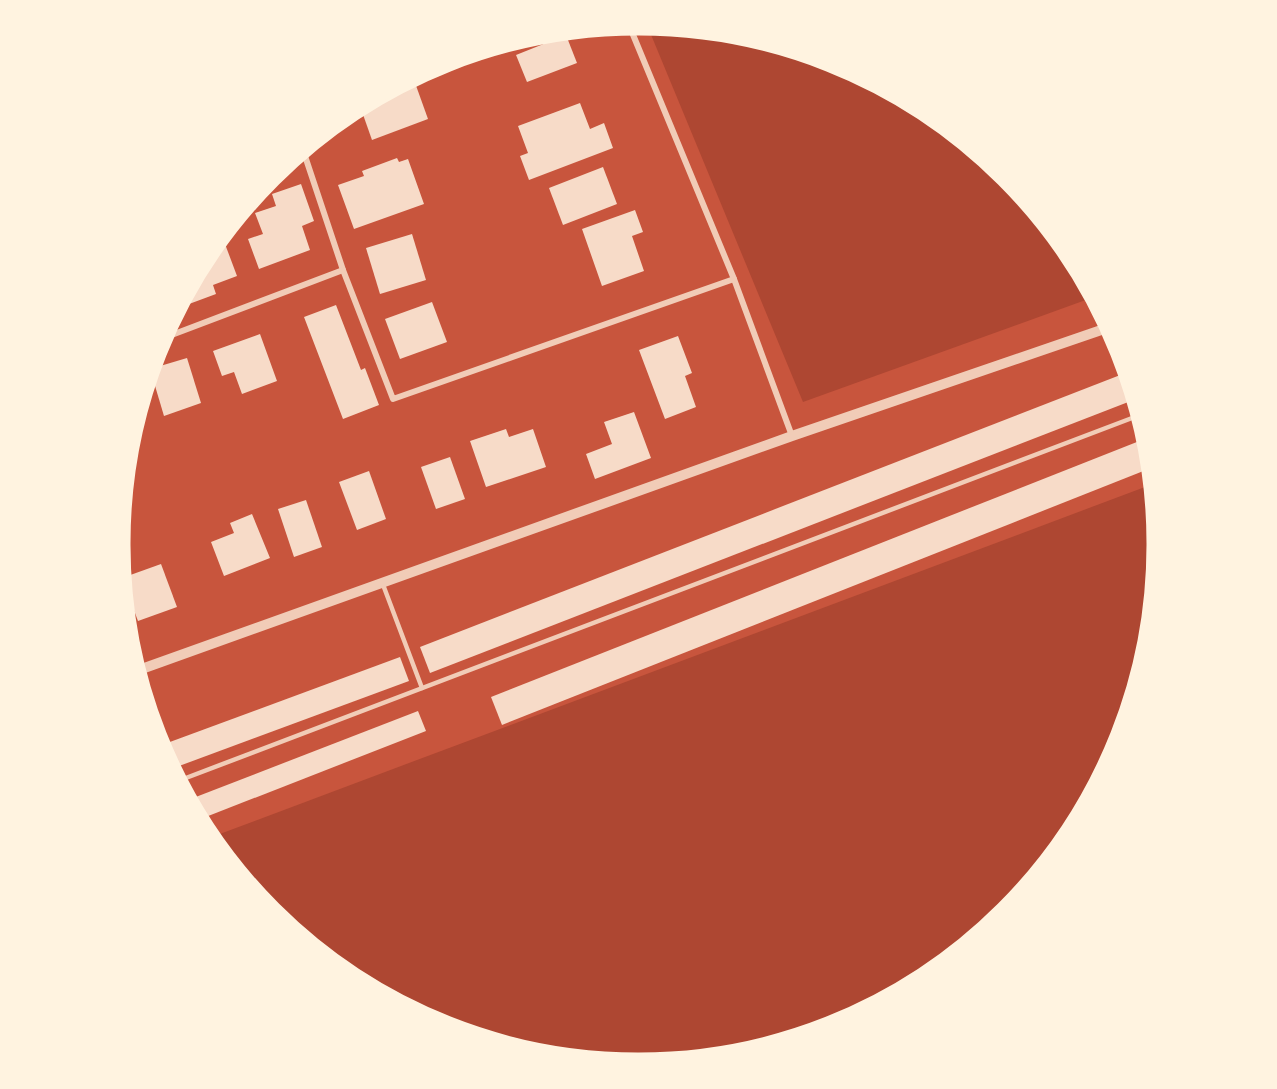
<svg xmlns="http://www.w3.org/2000/svg" width="1277" height="1089" viewBox="0 0 1277 1089" font-family="'PT Serif',serif">
<style>
.green{fill:#ae4732}
.building{fill:#f7dbc8}
.lines{fill:none;stroke-linecap:round;stroke-linejoin:round}
.service{stroke:#f1ccb7;stroke-width:4.5}
.minor{stroke:#f1ccb7;stroke-width:6}
.tertiary{stroke:#f1ccb7;stroke-width:10}
.rim{fill:none;stroke:#fff3e0;stroke-width:3}
</style>
<rect width="100%" height="100%" fill="#c8553d"/>
<g class="green">
<path d="M 647,25 L 740,34 L 838,64 L 928,112 L 1007,177 L 1071,256 L 1094,297 L 803,402 Z"/>
<path d="M 1153,484 L 1159,545 L 1149,646 L 1119,744 L 1071,834 L 1006,913 L 927,977 L 837,1026 L 740,1055 L 638,1065 L 537,1055 L 439,1025 L 349,977 L 270,912 L 209,838 Z"/>
</g>
<g class="building">
<path d="M 566,35 L 577,63 L 527,82 L 516,55 Z"/>
<path d="M 414,80 L 428,119 L 372,140 L 360,106 L 401,84 Z"/>
<path d="M 580,103 L 590,129 L 604,123 L 613,148 L 529,180 L 520,156 L 528,153 L 518,126 Z"/>
<path d="M 397,158 L 399,162 L 408,159 L 424,204 L 354,229 L 338,185 L 364,176 L 362,171 Z"/>
<path d="M 603,167 L 617,204 L 563,225 L 549,188 Z"/>
<path d="M 301,184 L 314,221 L 302,226 L 310,250 L 259,269 L 248,239 L 263,234 L 255,213 L 276,206 L 272,194 Z"/>
<path d="M 635,210 L 643,232 L 632,236 L 644,271 L 602,286 L 582,229 Z"/>
<path d="M 412,234 L 426,280 L 380,294 L 366,248 Z"/>
<path d="M 222,236 L 237,276 L 213,285 L 216,294 L 181,307 L 180,303 L 206,255 Z"/>
<path d="M 432,302 L 447,342 L 400,359 L 385,319 Z"/>
<path d="M 336,305 L 361,370 L 365,368 L 379,405 L 343,419 L 304,317 Z"/>
<path d="M 260,334 L 277,381 L 242,394 L 234,372 L 222,376 L 213,351 Z"/>
<path d="M 678,336 L 692,373 L 685,376 L 696,407 L 665,419 L 639,350 Z"/>
<path d="M 187,358 L 201,403 L 164,416 L 150,369 Z"/>
<path d="M 1128,372 L 1136,399 L 430,673 L 420,647 Z"/>
<path d="M 634,412 L 651,458 L 595,479 L 586,454 L 612,444 L 604,422 Z"/>
<path d="M 506,429 L 509,437 L 533,429 L 546,467 L 486,487 L 470,441 Z"/>
<path d="M 1147,438 L 1151,468 L 502,725 L 491,697 Z"/>
<path d="M 450,457 L 465,499 L 436,509 L 421,467 Z"/>
<path d="M 369,471 L 386,519 L 357,530 L 339,482 Z"/>
<path d="M 306,500 L 322,547 L 294,557 L 278,509 Z"/>
<path d="M 252,514 L 270,558 L 224,576 L 211,542 L 234,533 L 230,523 Z"/>
<path d="M 161,564 L 177,607 L 138,621 L 122,578 Z"/>
<path d="M 400,657 L 409,681 L 171,769 L 159,746 Z"/>
<path d="M 418,711 L 426,731 L 198,820 L 188,800 Z"/>
</g>
<g class="lines">
<g class="service">
<path d="M 382,582 L 422,688"/>
<path d="M 178,781 L 1140,415"/>
</g>
<g class="minor">
<path d="M 629,25 L 734,279 L 792,436"/>
<path d="M 303,150 L 343,270 L 393,399 L 734,279"/>
<path d="M 161,339 L 343,270"/>
</g>
<path class="tertiary" d="M 136,671 L 792,436 L 1110,327"/>
</g>
<path d="M0 0H1277V1089H0ZM638 34H639A509 509 0 0 1 1148 543V545A509 509 0 0 1 639 1054H638A509 509 0 0 1 129 545V543A509 509 0 0 1 638 34Z" fill="#fff3e0" fill-rule="evenodd"/>
<path class="rim" d="M638 34H639A509 509 0 0 1 1148 543V545A509 509 0 0 1 639 1054H638A509 509 0 0 1 129 545V543A509 509 0 0 1 638 34Z"/>
</svg>
